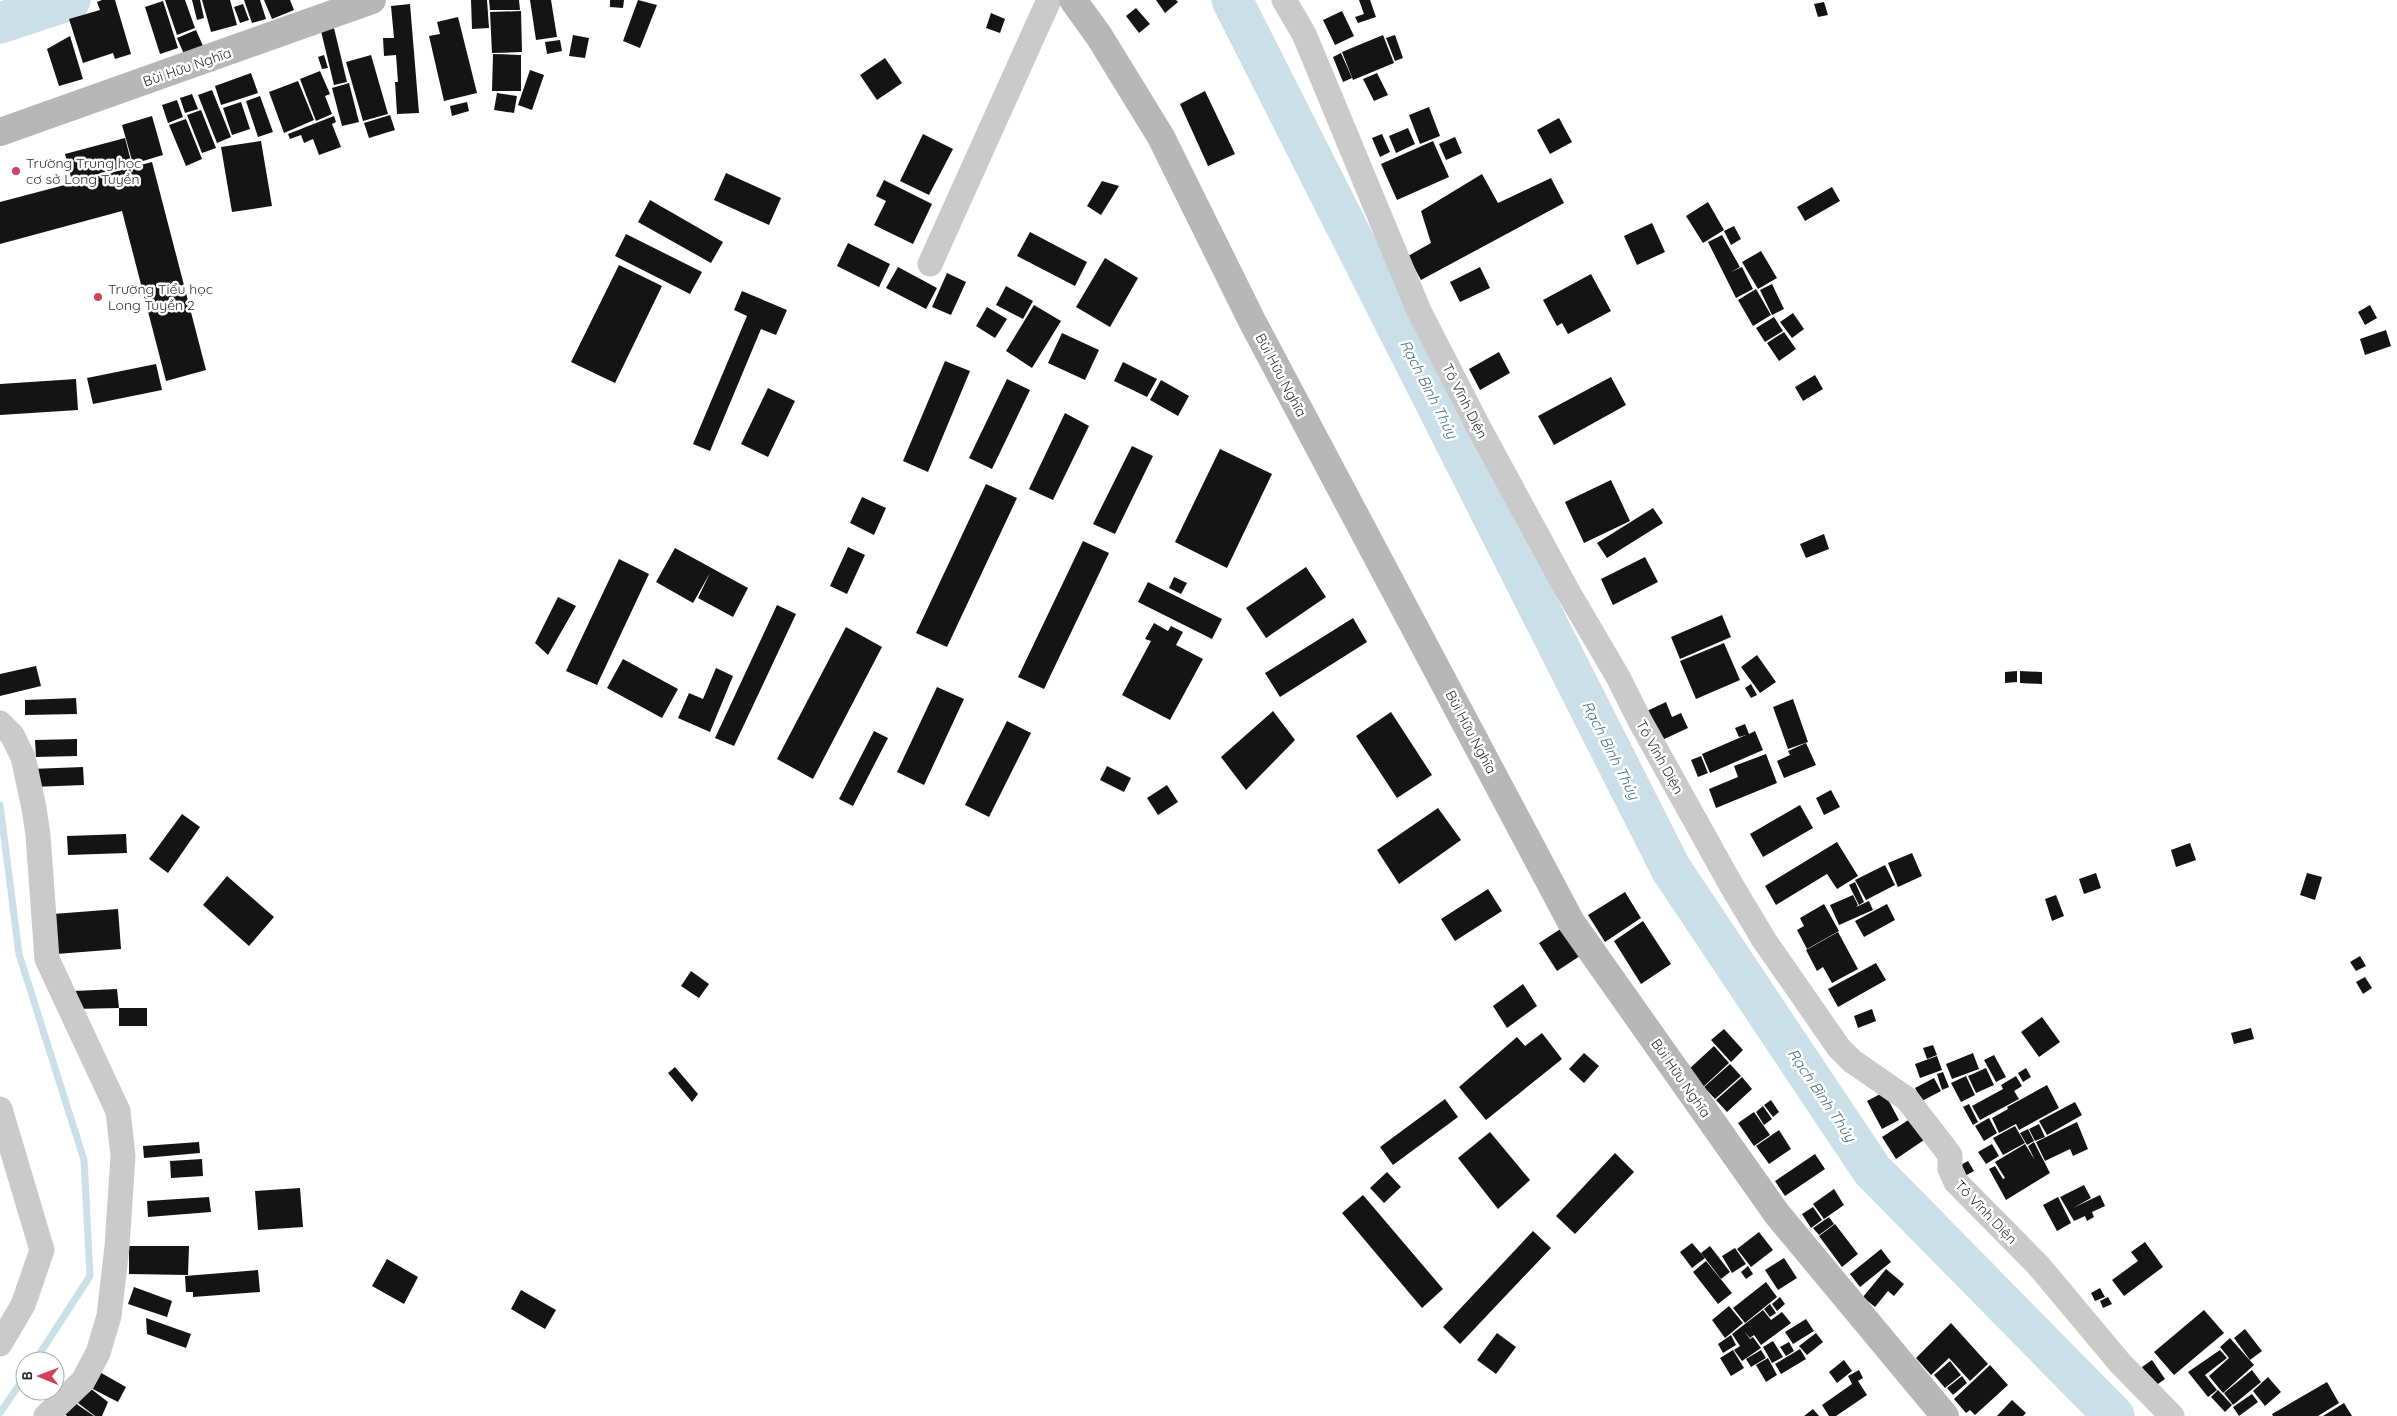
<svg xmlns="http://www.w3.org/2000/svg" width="2397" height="1416" viewBox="0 0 2397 1416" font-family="Quicksand,sans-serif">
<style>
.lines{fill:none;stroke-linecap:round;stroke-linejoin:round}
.stream{stroke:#cadfe7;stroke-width:7}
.river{stroke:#cadfe7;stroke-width:41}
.building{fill:#141414}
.street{stroke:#cacaca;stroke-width:25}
.secondary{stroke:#b7b7b7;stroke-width:28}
.poi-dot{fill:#d24159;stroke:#fff;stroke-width:2}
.labels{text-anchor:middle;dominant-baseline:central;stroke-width:5;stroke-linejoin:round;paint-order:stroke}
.street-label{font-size:14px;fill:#2d2d2d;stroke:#fff}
.poi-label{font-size:14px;fill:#2d2d2d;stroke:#fff;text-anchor:start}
.water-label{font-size:15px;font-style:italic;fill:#447386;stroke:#fff}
</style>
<rect width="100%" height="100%" fill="#fff"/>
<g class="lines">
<g class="stream">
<path d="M 0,805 L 19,954 L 84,1160 L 90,1276 L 35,1361"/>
<path d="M 0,1413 L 25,1376"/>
</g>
<g class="river">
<path d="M 1232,0 L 1671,869 L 1872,1170 L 2114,1416"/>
<path d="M 0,23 L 70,0"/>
</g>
</g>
<g class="building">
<path d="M 102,0 L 115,0 L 131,54 L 115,59 L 113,53 L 83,63 L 69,19 L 100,10 L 97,2 Z"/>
<path d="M 165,0 L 185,0 L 195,28 L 177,35 Z"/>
<path d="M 192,0 L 200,0 L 204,18 L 197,20 Z"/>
<path d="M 202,0 L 230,0 L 237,25 L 211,32 Z"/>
<path d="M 244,0 L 260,0 L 266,19 L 252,23 Z"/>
<path d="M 264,0 L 290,0 L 294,10 L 272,19 Z"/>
<path d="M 471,0 L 487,0 L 489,28 L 472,29 Z"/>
<path d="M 489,0 L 519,0 L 520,10 L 490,10 Z"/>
<path d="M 530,0 L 551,0 L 557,37 L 536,40 Z"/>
<path d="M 610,0 L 624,0 L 623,8 L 610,7 Z"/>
<path d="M 638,0 L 657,5 L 640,48 L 623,41 Z"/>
<path d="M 1156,0 L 1176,0 L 1178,2 L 1165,13 Z"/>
<path d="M 1359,0 L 1370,0 L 1376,17 L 1358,23 L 1355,17 L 1364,14 Z"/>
<path d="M 163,1 L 178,48 L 160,54 L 145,7 Z"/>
<path d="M 1824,2 L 1828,15 L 1818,17 L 1814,4 Z"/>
<path d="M 243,4 L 249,20 L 240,23 L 234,7 Z"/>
<path d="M 410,4 L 419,113 L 397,114 L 395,82 L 398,82 L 396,55 L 384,56 L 383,38 L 394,38 L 391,6 Z"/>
<path d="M 1136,8 L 1150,24 L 1139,33 L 1126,16 Z"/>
<path d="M 521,11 L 522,52 L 492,53 L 490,12 Z"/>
<path d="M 1342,11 L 1354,36 L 1335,45 L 1323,20 Z"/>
<path d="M 991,13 L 1005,19 L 1000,33 L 986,28 Z"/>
<path d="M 458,17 L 477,93 L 444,101 L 429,36 L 440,34 L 437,22 Z"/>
<path d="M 333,24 L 347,82 L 334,85 L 320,27 Z"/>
<path d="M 196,30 L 203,46 L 184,54 L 177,38 Z"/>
<path d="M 573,35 L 589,38 L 585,58 L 569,56 Z"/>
<path d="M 1383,35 L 1394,63 L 1353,80 L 1342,52 Z"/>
<path d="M 1395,35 L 1403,58 L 1395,61 L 1386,38 Z"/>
<path d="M 70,36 L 83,79 L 59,86 L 47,49 Z"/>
<path d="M 560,40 L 562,51 L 547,54 L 545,42 Z"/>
<path d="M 1341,53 L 1352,78 L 1343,82 L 1333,57 Z"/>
<path d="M 493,54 L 521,55 L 521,91 L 492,91 Z"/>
<path d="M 324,55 L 328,68 L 322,69 L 318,57 Z"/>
<path d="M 371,55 L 388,114 L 363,121 L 346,62 Z"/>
<path d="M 885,58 L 902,83 L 877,100 L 860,75 Z"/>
<path d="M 530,70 L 544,75 L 532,110 L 518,105 Z"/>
<path d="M 320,71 L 330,94 L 325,96 L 332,114 L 316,121 L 300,79 Z"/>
<path d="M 251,73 L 258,93 L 221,105 L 215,86 Z"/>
<path d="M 1377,73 L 1388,95 L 1374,101 L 1363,79 Z"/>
<path d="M 298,81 L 314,120 L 284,133 L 269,92 Z"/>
<path d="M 349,83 L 359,122 L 342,126 L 332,88 Z"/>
<path d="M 212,90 L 231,137 L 217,143 L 198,95 Z"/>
<path d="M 1205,91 L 1235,154 L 1208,166 L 1180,104 Z"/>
<path d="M 497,93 L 517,96 L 514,113 L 494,110 Z"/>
<path d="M 192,94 L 198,109 L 185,113 L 180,98 Z"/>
<path d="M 260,96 L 273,132 L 258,137 L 246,101 Z"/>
<path d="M 177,100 L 183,117 L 168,123 L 162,105 Z"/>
<path d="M 241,102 L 250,129 L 232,135 L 223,108 Z"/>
<path d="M 467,102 L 469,111 L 452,116 L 450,106 Z"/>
<path d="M 1429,107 L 1440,136 L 1420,144 L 1409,115 Z"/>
<path d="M 201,110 L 216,148 L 202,153 L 187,115 Z"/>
<path d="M 390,115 L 395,130 L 369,138 L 364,123 Z"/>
<path d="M 152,116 L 163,155 L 133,164 L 122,125 Z"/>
<path d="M 334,116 L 336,122 L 332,124 L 341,147 L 319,155 L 313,139 L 304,143 L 301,135 L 290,139 L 288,134 Z"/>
<path d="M 1559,118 L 1572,142 L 1550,154 L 1537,130 Z"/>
<path d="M 186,119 L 202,159 L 186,166 L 169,125 Z"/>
<path d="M 1408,128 L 1415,144 L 1396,153 L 1389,136 Z"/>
<path d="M 923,134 L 953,149 L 929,195 L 900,181 Z"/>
<path d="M 1382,134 L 1390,152 L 1380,157 L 1372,138 Z"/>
<path d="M 1455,137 L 1462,153 L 1446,160 L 1439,144 Z"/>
<path d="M 125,138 L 132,165 L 72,181 L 65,154 Z"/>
<path d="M 261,141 L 272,206 L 232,212 L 221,147 Z"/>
<path d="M 1433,141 L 1449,177 L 1397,200 L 1381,164 Z"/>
<path d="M 152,162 L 206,370 L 166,381 L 122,211 L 0,244 L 0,202 Z"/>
<path d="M 726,173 L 781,198 L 769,225 L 714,200 Z"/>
<path d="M 1482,174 L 1498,203 L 1551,178 L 1564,203 L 1421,280 L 1408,256 L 1431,243 L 1421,211 Z"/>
<path d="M 884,180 L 932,204 L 913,244 L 874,225 L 886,201 L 876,196 Z"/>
<path d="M 1102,181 L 1119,186 L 1101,215 L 1087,206 Z"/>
<path d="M 1832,187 L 1840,201 L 1805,221 L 1797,207 Z"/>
<path d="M 650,200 L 723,242 L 711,263 L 638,222 Z"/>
<path d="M 1708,202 L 1724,230 L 1703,243 L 1686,216 Z"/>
<path d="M 1652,223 L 1665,252 L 1637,265 L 1624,236 Z"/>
<path d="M 1734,226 L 1741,239 L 1731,245 L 1724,231 Z"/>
<path d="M 1030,232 L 1087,262 L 1075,286 L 1017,256 Z"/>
<path d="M 626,234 L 702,272 L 690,294 L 615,256 Z"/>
<path d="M 1722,235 L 1740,267 L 1731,272 L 1742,267 L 1753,289 L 1736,298 L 1708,242 Z"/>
<path d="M 848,243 L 890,264 L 879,287 L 837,266 Z"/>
<path d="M 1761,251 L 1777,278 L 1758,289 L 1742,262 Z"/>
<path d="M 1105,258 L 1138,278 L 1110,327 L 1076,307 Z"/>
<path d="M 619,265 L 662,286 L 615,383 L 571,362 Z"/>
<path d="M 898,267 L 937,288 L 926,309 L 886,288 Z"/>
<path d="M 1480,267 L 1490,288 L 1460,302 L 1450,282 Z"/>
<path d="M 947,273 L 966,282 L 951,315 L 932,307 Z"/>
<path d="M 1591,274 L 1611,311 L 1568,334 L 1562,323 L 1557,326 L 1543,300 Z"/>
<path d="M 1772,284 L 1784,309 L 1772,315 L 1760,290 Z"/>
<path d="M 1006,286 L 1033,301 L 1023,319 L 996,305 Z"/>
<path d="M 1756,289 L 1771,315 L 1753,326 L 1738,300 Z"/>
<path d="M 742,291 L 787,310 L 776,335 L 761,329 L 710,451 L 693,444 L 747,316 L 734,310 Z"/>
<path d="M 1034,305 L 1061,321 L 1032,368 L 1006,351 Z"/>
<path d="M 2370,305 L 2377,318 L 2365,325 L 2358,312 Z"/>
<path d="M 987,307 L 1007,319 L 995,338 L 976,326 Z"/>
<path d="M 1793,313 L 1804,329 L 1792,338 L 1780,322 Z"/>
<path d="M 1774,317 L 1783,331 L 1765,342 L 1756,328 Z"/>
<path d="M 2386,330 L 2391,346 L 2365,355 L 2360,339 Z"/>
<path d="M 1784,332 L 1796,349 L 1779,361 L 1767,343 Z"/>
<path d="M 1062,333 L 1099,350 L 1085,380 L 1048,363 Z"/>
<path d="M 1499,352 L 1510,373 L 1480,390 L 1469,369 Z"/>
<path d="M 945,361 L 970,371 L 928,472 L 903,461 Z"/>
<path d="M 1123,362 L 1157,379 L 1147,397 L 1114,381 Z"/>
<path d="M 156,364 L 162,390 L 93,404 L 87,378 Z"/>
<path d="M 1815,375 L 1823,389 L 1803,401 L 1795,387 Z"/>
<path d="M 1611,377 L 1626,405 L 1554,445 L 1538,416 Z"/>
<path d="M 76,379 L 78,410 L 0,415 L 0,384 Z"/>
<path d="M 1007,379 L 1030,390 L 992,469 L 969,458 Z"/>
<path d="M 1161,380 L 1189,396 L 1178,416 L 1150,400 Z"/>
<path d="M 768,388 L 795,401 L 768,457 L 741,444 Z"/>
<path d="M 1065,413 L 1089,426 L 1053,500 L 1029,489 Z"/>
<path d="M 1132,446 L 1153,456 L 1115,534 L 1093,524 Z"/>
<path d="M 1220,449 L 1272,474 L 1227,568 L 1175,542 Z"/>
<path d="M 1611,480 L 1630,521 L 1584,543 L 1565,502 Z"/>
<path d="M 986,484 L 1017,498 L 947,647 L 916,633 Z"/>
<path d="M 862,497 L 886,508 L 874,535 L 850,523 Z"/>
<path d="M 1653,508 L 1663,523 L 1607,558 L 1597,543 Z"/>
<path d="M 1824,534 L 1829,549 L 1806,558 L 1800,544 Z"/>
<path d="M 1083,541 L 1109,553 L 1044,689 L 1018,677 Z"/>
<path d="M 848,547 L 865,555 L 847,594 L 830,586 Z"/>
<path d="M 675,548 L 748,588 L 733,617 L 698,598 L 710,573 L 693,603 L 656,582 Z"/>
<path d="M 1645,557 L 1658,582 L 1613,605 L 1601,579 Z"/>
<path d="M 619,559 L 649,574 L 597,685 L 566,671 Z"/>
<path d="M 1306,567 L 1326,597 L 1266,638 L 1246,608 Z"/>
<path d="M 1174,577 L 1187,583 L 1181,594 L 1169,588 Z"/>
<path d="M 1148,582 L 1222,619 L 1212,639 L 1138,602 Z"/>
<path d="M 558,597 L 576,606 L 548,655 L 535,643 Z"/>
<path d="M 777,605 L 796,614 L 734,746 L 715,738 Z"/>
<path d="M 1722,615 L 1731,637 L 1680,659 L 1671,637 Z"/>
<path d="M 1353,618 L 1367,642 L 1280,697 L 1265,673 Z"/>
<path d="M 1154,623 L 1168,631 L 1171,626 L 1183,632 L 1176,645 L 1203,659 L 1170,720 L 1122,695 L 1151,641 L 1145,639 Z"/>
<path d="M 846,627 L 882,647 L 813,779 L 777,759 Z"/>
<path d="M 1724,643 L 1740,680 L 1696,699 L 1680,661 Z"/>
<path d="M 1757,655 L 1776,682 L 1760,693 L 1741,667 Z"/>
<path d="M 623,659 L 678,689 L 662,718 L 607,688 Z"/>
<path d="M 36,666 L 41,686 L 0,696 L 0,674 Z"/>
<path d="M 716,668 L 733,676 L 710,732 L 678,718 L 689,693 L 703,699 Z"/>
<path d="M 2017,671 L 2017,682 L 2005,683 L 2005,672 Z"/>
<path d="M 2020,671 L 2042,672 L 2042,684 L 2020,683 Z"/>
<path d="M 1751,684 L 1757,695 L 1751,698 L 1745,688 Z"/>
<path d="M 937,687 L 964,699 L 924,785 L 897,772 Z"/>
<path d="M 76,698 L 77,714 L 25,715 L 25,700 Z"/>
<path d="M 1793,699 L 1808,742 L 1788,749 L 1773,707 Z"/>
<path d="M 1666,702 L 1672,717 L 1681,713 L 1688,728 L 1660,741 L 1647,711 Z"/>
<path d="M 1273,711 L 1295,740 L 1246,790 L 1221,757 Z"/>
<path d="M 1391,712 L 1432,775 L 1397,798 L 1356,736 Z"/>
<path d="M 1007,721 L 1031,733 L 989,817 L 965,805 Z"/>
<path d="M 1745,724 L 1749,734 L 1755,731 L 1763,750 L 1710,773 L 1702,754 L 1746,735 L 1739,737 L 1735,728 Z"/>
<path d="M 874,731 L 888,738 L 853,806 L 839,799 Z"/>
<path d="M 77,739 L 77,756 L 36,757 L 35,740 Z"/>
<path d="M 1806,743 L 1816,765 L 1784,778 L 1777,761 L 1790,755 L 1788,751 Z"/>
<path d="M 1766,754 L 1777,783 L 1716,808 L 1709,789 L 1738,777 L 1734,766 Z"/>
<path d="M 1701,756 L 1708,773 L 1698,777 L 1691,760 Z"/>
<path d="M 1107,766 L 1131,778 L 1124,792 L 1100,780 Z"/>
<path d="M 83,767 L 84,785 L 32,787 L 31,769 Z"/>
<path d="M 1167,785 L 1178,802 L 1158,815 L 1147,798 Z"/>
<path d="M 1831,790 L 1840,807 L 1824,815 L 1816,798 Z"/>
<path d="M 1800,805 L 1813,828 L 1763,857 L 1750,834 Z"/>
<path d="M 1438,808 L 1461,840 L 1399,884 L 1377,850 Z"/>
<path d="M 182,814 L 200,827 L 168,873 L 149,859 Z"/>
<path d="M 126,834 L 127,853 L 68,855 L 67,836 Z"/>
<path d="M 1837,842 L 1858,876 L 1837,889 L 1827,874 L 1776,905 L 1765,886 Z"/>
<path d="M 2190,843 L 2196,860 L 2176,867 L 2171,850 Z"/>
<path d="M 1912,853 L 1922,876 L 1898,887 L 1888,863 Z"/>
<path d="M 1885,865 L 1895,885 L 1866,900 L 1855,880 Z"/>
<path d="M 2096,873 L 2101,888 L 2084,894 L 2079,879 Z"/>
<path d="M 2307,873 L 2322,877 L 2315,900 L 2300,895 Z"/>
<path d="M 227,876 L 274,917 L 249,946 L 203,905 Z"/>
<path d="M 1855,882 L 1864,902 L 1859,905 L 1849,885 Z"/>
<path d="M 1488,889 L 1502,911 L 1455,941 L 1441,919 Z"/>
<path d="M 1625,892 L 1641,918 L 1605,942 L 1588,915 Z"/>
<path d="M 1853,895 L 1858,905 L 1856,907 L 1869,901 L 1873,910 L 1839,925 L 1830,905 Z"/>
<path d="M 2056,895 L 2064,916 L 2052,921 L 2045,899 Z"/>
<path d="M 1824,904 L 1839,931 L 1807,949 L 1797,930 L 1804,926 L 1800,918 Z"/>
<path d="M 1887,904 L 1895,920 L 1864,937 L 1855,921 Z"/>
<path d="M 118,909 L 121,949 L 56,954 L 53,914 Z"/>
<path d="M 1643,921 L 1671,964 L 1641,984 L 1614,941 Z"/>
<path d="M 1565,926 L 1583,954 L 1557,971 L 1539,943 Z"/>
<path d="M 1838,932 L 1858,969 L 1832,983 L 1823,967 L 1817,971 L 1806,950 Z"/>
<path d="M 2360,956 L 2366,966 L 2356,971 L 2350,962 Z"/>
<path d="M 1876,963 L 1886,980 L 1838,1007 L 1828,989 Z"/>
<path d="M 691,971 L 709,984 L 699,998 L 681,986 Z"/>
<path d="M 2365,977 L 2372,988 L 2363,994 L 2356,982 Z"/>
<path d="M 1523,984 L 1537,1006 L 1507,1028 L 1493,1006 Z"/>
<path d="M 117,989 L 119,1008 L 147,1008 L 147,1026 L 119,1026 L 119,1008 L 75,1009 L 74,991 Z"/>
<path d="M 1872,1009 L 1876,1021 L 1858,1028 L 1854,1016 Z"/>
<path d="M 2042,1017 L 2060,1042 L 2039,1057 L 2021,1032 Z"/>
<path d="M 2251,1028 L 2254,1039 L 2234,1044 L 2231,1033 Z"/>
<path d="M 1724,1029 L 1743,1050 L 1731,1062 L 1711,1040 Z"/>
<path d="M 1542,1033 L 1562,1059 L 1486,1120 L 1459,1087 L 1517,1037 L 1525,1046 Z"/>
<path d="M 1933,1045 L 1937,1055 L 1927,1059 L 1923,1048 Z"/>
<path d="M 1714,1046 L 1729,1063 L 1703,1087 L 1688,1070 Z"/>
<path d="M 1584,1053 L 1599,1066 L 1584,1083 L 1569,1069 Z"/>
<path d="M 1973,1053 L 1979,1069 L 1952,1079 L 1946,1064 Z"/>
<path d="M 1994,1055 L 2006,1077 L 1996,1082 L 1984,1060 Z"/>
<path d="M 1937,1056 L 1942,1070 L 1920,1078 L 1915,1064 Z"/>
<path d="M 1730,1064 L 1741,1076 L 1715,1099 L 1704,1087 Z"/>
<path d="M 675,1067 L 698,1094 L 692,1102 L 668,1073 Z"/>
<path d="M 1986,1068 L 1994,1085 L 1976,1093 L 1968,1076 Z"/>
<path d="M 2026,1068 L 2031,1077 L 2023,1082 L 2018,1073 Z"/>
<path d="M 1943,1072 L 1949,1087 L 1942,1090 L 1937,1074 Z"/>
<path d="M 1966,1076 L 1975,1095 L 1961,1102 L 1951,1083 Z"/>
<path d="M 2016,1076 L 2022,1086 L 2014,1091 L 2019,1099 L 1980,1120 L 1972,1106 L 2003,1089 L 2001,1085 Z"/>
<path d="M 1742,1077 L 1752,1089 L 1727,1112 L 1716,1100 Z"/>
<path d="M 1934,1078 L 1941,1091 L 1922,1101 L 1915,1088 Z"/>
<path d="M 2047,1085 L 2059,1108 L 2019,1130 L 2016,1124 L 1999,1133 L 1992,1118 L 2008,1109 L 2007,1107 Z"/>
<path d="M 1884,1092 L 1899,1120 L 1882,1129 L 1867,1101 Z"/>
<path d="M 1445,1099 L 1458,1117 L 1393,1165 L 1380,1147 Z"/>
<path d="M 1771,1100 L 1779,1112 L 1773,1117 L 1764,1105 Z"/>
<path d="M 2075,1102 L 2082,1115 L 2047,1135 L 2039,1121 Z"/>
<path d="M 1969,1104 L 1978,1122 L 1973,1125 L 1963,1107 Z"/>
<path d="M 1763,1106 L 1772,1119 L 1764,1125 L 1756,1112 Z"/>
<path d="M 1754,1112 L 1770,1135 L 1754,1146 L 1738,1123 Z"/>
<path d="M 1989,1118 L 1997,1133 L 1984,1141 L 1975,1126 Z"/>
<path d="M 1910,1119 L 1924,1140 L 1896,1159 L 1882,1137 Z"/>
<path d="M 2077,1122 L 2088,1149 L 2073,1156 L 2070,1149 L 2045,1161 L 2036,1142 Z"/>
<path d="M 2039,1124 L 2045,1137 L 2035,1141 L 2029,1129 Z"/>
<path d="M 2015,1126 L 2025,1143 L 2003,1155 L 1993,1138 Z"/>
<path d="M 2028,1129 L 2034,1141 L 2027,1145 L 2020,1133 Z"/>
<path d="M 1779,1130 L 1791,1149 L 1769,1164 L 1756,1146 Z"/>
<path d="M 1490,1132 L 1530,1180 L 1498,1209 L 1458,1158 Z"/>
<path d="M 199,1142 L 200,1153 L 144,1158 L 143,1146 Z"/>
<path d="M 2034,1142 L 2050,1173 L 2006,1200 L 1989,1169 L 1995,1166 L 2003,1179 L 2005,1178 L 1995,1162 L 2025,1144 L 2035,1160 L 2028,1146 Z"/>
<path d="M 1992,1144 L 1999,1156 L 1986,1164 L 1978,1152 Z"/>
<path d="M 1615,1153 L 1634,1172 L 1575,1234 L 1556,1216 Z"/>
<path d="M 1815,1154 L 1825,1169 L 1785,1196 L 1775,1181 Z"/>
<path d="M 202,1159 L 203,1176 L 171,1178 L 170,1161 Z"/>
<path d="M 1968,1161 L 1974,1171 L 1961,1178 L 1955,1168 Z"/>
<path d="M 1387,1172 L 1401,1187 L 1384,1203 L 1370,1188 Z"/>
<path d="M 2084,1185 L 2091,1198 L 2073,1208 L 2100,1195 L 2105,1206 L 2092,1212 L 2094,1217 L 2087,1221 L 2085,1216 L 2074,1221 L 2060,1197 Z"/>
<path d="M 300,1188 L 303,1227 L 258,1230 L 255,1191 Z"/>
<path d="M 1834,1189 L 1844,1205 L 1824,1219 L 1813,1204 Z"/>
<path d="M 1363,1195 L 1443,1289 L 1422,1308 L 1342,1213 Z"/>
<path d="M 209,1197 L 211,1212 L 148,1217 L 147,1201 Z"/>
<path d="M 2058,1197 L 2071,1223 L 2057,1231 L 2043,1205 Z"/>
<path d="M 1813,1207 L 1822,1220 L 1811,1228 L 1802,1214 Z"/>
<path d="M 1829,1217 L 1834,1224 L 1819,1235 L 1813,1228 Z"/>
<path d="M 1835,1224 L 1858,1254 L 1842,1267 L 1819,1236 Z"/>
<path d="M 1533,1231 L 1551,1248 L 1460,1344 L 1443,1327 Z"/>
<path d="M 1759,1232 L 1773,1250 L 1751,1267 L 1737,1249 Z"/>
<path d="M 2145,1242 L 2163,1267 L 2124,1296 L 2112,1280 L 2138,1261 L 2131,1252 Z"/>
<path d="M 1692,1243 L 1705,1258 L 1692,1268 L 1680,1252 Z"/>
<path d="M 129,1246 L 189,1246 L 188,1275 L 129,1274 Z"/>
<path d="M 1710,1246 L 1730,1272 L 1721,1279 L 1701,1253 Z"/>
<path d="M 1735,1248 L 1746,1264 L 1732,1273 L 1722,1256 Z"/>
<path d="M 1881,1249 L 1891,1262 L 1860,1287 L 1850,1274 Z"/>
<path d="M 1784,1258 L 1797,1278 L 1778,1290 L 1765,1270 Z"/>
<path d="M 387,1259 L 418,1277 L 404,1304 L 372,1286 Z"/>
<path d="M 1706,1261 L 1732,1293 L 1718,1304 L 1693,1272 Z"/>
<path d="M 1748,1266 L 1753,1274 L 1746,1279 L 1741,1272 Z"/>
<path d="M 1886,1269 L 1904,1284 L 1894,1296 L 1888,1291 L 1875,1307 L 1863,1297 Z"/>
<path d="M 258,1270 L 260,1292 L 193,1297 L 193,1292 L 186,1292 L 185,1276 Z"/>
<path d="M 1766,1282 L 1777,1297 L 1745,1323 L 1733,1308 Z"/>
<path d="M 134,1287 L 172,1301 L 167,1317 L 128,1304 Z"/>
<path d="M 2100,1288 L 2105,1297 L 2095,1301 L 2091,1293 Z"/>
<path d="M 521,1290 L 556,1310 L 545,1329 L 511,1309 Z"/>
<path d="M 1780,1297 L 1785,1304 L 1777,1311 L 1772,1304 Z"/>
<path d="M 2108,1297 L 2112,1304 L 2103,1308 L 2100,1301 Z"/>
<path d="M 1770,1304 L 1776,1313 L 1770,1317 L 1764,1309 Z"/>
<path d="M 1729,1306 L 1743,1323 L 1725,1338 L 1712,1320 Z"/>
<path d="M 1763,1310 L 1771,1320 L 1782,1312 L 1791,1323 L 1761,1345 L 1754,1335 L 1750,1338 L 1744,1331 L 1750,1339 L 1753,1337 L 1761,1348 L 1742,1361 L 1734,1350 L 1740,1346 L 1732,1334 Z"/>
<path d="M 2204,1310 L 2224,1333 L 2174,1375 L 2154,1352 Z"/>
<path d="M 146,1318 L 191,1334 L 186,1348 L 147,1334 Z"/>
<path d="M 1806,1319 L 1814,1331 L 1793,1344 L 1785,1332 Z"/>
<path d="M 1951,1323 L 1988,1364 L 1970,1381 L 1949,1358 L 1931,1375 L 1916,1358 Z"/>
<path d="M 2245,1329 L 2262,1351 L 2250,1360 L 2234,1338 Z"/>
<path d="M 1497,1333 L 1516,1347 L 1496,1374 L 1477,1360 Z"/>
<path d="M 1816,1333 L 1823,1342 L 1807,1355 L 1799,1346 Z"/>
<path d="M 1731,1335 L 1736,1345 L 1723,1353 L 1718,1344 Z"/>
<path d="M 2230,1338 L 2254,1365 L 2223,1393 L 2209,1376 L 2229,1358 L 2220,1347 Z"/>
<path d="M 1773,1341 L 1783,1357 L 1772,1363 L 1763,1347 Z"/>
<path d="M 1789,1342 L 1794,1351 L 1786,1356 L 1780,1347 Z"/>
<path d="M 1800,1349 L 1806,1359 L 1781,1374 L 1775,1364 Z"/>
<path d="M 1733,1350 L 1744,1368 L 1731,1376 L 1720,1358 Z"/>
<path d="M 1761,1350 L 1766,1358 L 1751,1367 L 1746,1359 Z"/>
<path d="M 2220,1350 L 2227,1358 L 2205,1375 L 2217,1390 L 2208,1397 L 2188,1372 Z"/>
<path d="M 1768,1358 L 1777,1375 L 1766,1382 L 1756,1365 Z"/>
<path d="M 1844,1360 L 1852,1371 L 1837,1383 L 1829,1372 Z"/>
<path d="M 2152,1360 L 2165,1379 L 2155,1386 L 2142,1367 Z"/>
<path d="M 1950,1361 L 1961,1375 L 1945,1388 L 1934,1375 Z"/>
<path d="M 1990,1365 L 2008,1385 L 1975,1415 L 1970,1410 L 1966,1413 L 1954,1399 Z"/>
<path d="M 96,1370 L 126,1387 L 118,1402 L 87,1386 Z"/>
<path d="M 1859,1370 L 1863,1378 L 1858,1381 L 1867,1395 L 1836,1416 L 1829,1416 L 1822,1405 L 1852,1384 L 1848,1376 Z"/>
<path d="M 2252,1370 L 2261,1382 L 2233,1405 L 2224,1393 Z"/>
<path d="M 1962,1376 L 1967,1383 L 1953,1395 L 1947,1388 Z"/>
<path d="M 2268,1377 L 2281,1392 L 2265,1406 L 2253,1391 Z"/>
<path d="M 2327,1382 L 2339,1403 L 2318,1416 L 2273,1416 L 2272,1414 Z"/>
<path d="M 86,1385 L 108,1402 L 102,1416 L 95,1416 L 78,1403 Z"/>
<path d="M 2218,1390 L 2232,1405 L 2225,1412 L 2211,1397 Z"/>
<path d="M 2252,1394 L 2258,1402 L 2239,1416 L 2233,1407 Z"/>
<path d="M 72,1400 L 78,1405 L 94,1416 L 67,1416 L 62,1412 Z"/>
<path d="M 2012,1400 L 2026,1413 L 2023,1416 L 1997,1416 Z"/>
<path d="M 2344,1403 L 2352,1416 L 2323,1416 Z"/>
<path d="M 1813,1409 L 1819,1416 L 1804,1416 Z"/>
</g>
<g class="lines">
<g class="street">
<path d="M 1284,0 L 1304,34 L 1419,311 L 1479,428 L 1567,590 L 1618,677 L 1640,721 L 1730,883 L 1764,940 L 1839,1048 L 1852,1061 L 1907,1099 L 1950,1155 L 1950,1169 L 1956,1182 L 2038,1265 L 2120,1363 L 2172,1416"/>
<path d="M 930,264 L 1049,0"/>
<path d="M 0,723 L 12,735 L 23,757 L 34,808 L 38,835 L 47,959 L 118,1111 L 123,1156 L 117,1247 L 109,1316 L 98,1353 L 83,1381 L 46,1416"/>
<path d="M 0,1109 L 42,1250 L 23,1305 L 0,1344"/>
</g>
<g class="secondary">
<path d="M 1073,0 L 1099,36 L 1161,137 L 1252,321 L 1571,922 L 1777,1214 L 1945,1416"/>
<path d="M 0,132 L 372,0"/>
</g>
</g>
<g class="poi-dot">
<circle cx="16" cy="171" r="5"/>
<circle cx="98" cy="297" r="5"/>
</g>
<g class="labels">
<g class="street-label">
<text transform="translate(187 67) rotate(-19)">Bùi Hữu Nghĩa</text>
<text transform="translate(1281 375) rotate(62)">Bùi Hữu Nghĩa</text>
<text transform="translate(1465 401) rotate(63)">Tô Vĩnh Diện</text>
<text transform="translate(1471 732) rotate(62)">Bùi Hữu Nghĩa</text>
<text transform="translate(1660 757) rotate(61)">Tô Vĩnh Diện</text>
<text transform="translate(1681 1078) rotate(55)">Bùi Hữu Nghĩa</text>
<text transform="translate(1986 1212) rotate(46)">Tô Vĩnh Diện</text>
</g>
<g class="poi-label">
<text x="26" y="163">Trường Trung học<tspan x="26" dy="16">cơ sở Long Tuyền</tspan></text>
<text x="108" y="289">Trường Tiểu học<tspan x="108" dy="16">Long Tuyền 2</tspan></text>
</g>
<g class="water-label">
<text transform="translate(1429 389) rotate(63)">Rạch Bình Thủy</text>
<text transform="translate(1611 750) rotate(63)">Rạch Bình Thủy</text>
<text transform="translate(1822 1095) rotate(56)">Rạch Bình Thủy</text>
</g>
</g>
<g transform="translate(40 1376) rotate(271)"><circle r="24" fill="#ffffff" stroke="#ababab"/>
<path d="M0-4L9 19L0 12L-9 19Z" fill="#d24159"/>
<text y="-8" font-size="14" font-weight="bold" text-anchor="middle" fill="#2d2d2d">B</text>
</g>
</svg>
